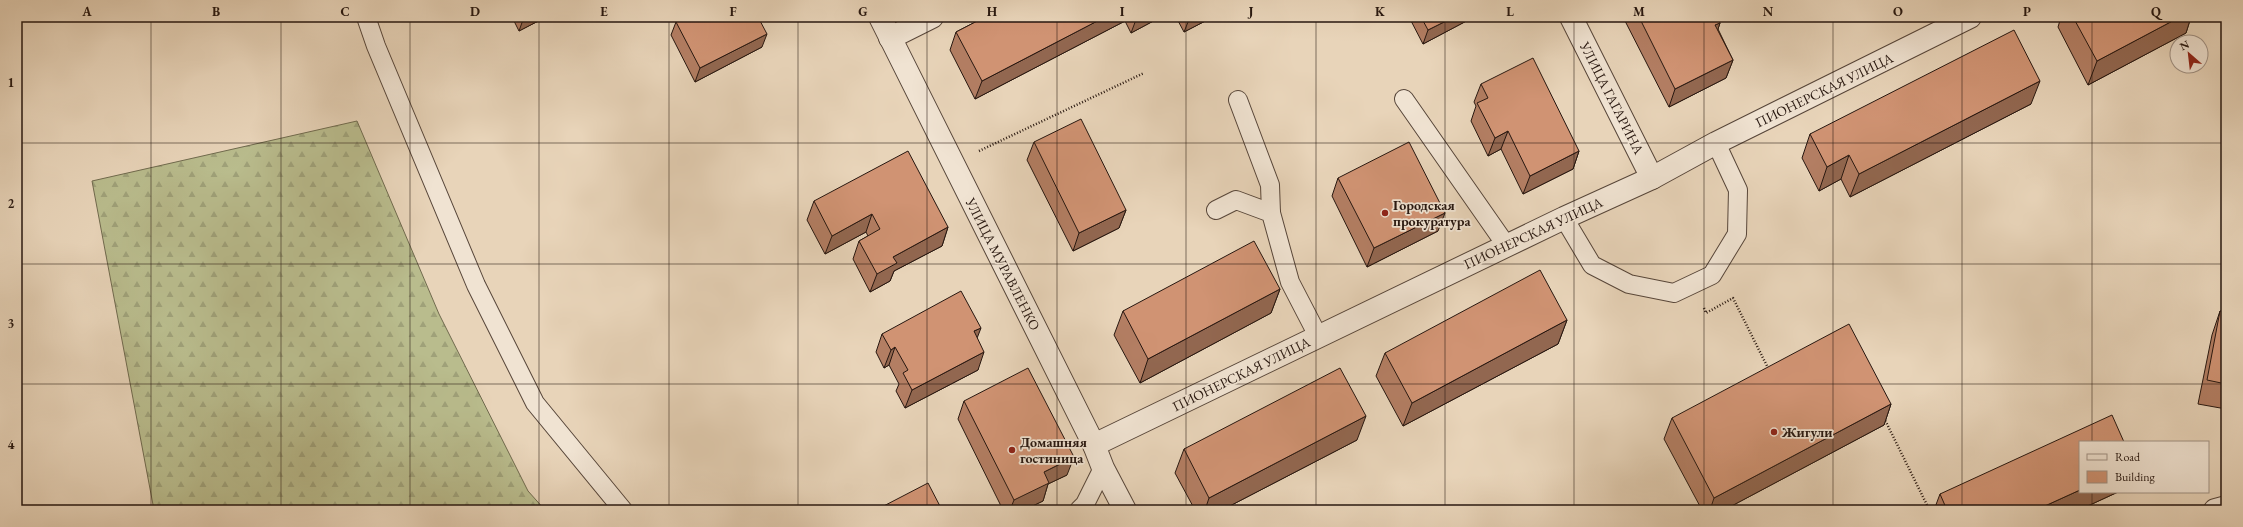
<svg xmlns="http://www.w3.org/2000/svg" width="2243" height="527" viewBox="0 0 2243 527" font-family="'EB Garamond',serif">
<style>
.forest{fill:url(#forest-firs);stroke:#706a4e}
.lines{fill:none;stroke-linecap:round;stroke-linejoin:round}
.service-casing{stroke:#57463a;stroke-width:20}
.minor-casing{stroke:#57463a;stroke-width:24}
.path{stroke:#271710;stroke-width:2.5;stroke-dasharray:1 2;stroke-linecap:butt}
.service{stroke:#f0e3d2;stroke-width:18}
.minor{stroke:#f0e3d2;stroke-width:22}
.wall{fill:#b37e63;stroke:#271710}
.shaded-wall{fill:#926750;stroke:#271710}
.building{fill:#d09373;stroke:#271710}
.grid{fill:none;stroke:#271710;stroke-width:1;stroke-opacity:0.55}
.poi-dot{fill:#8f2418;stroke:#f0e3d2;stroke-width:1.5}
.labels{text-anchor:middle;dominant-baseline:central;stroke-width:3.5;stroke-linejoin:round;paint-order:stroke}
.street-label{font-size:14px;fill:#271710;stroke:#f0e3d2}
.poi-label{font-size:14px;font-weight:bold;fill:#271710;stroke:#f0e3d2;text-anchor:start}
.neatline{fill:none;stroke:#271710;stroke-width:1.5}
.grid-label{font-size:13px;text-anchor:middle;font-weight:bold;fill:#271710}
</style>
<defs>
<pattern id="forest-firs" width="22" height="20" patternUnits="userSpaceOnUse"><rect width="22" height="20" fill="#b9bc8d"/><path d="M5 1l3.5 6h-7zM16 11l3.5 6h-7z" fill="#9fa179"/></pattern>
</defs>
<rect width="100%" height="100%" fill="#e8d4b9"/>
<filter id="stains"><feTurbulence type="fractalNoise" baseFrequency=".005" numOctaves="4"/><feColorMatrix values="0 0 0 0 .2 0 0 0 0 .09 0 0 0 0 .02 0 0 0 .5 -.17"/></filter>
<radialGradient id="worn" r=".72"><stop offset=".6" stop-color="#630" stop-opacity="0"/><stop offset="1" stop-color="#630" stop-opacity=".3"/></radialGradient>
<path class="forest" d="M 357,121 L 439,314 L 528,491 L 545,510 L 154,510 L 92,181 Z"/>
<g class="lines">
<defs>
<g id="service">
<path d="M 366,17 L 376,46 L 476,285 L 535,403 L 623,510"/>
<path d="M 1404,99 L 1506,245"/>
<path d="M 1238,100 L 1270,185 L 1271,213"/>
<path d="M 1216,210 L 1236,200 L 1271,213 L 1290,282 L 1318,336"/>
<path d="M 1564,218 L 1592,265 L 1629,284 L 1674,293 L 1712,275 L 1737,234 L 1738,190 L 1716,143"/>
<path d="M 1079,510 L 1085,504 L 1103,468"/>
</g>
<g id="minor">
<path d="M 880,17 L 1094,445 L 1103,468 L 1125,510"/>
<path d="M 1571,17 L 1652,178"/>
<path d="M 890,38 L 932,17"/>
<path d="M 1094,445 L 1564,218 L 1652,178 L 1716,143 L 1970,17"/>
<path d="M 2215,510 L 2226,507"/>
</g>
</defs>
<use href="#service" class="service-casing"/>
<use href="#minor" class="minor-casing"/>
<g class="path">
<path d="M 979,151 L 1144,73"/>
<path d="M 1704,308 L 1706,313 L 1733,298 L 1769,370"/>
<path d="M 1884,418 L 1927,505 L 1927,510"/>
</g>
<use href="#service" class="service"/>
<use href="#minor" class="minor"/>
</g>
<g class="wall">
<path d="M 512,17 L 546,17 L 519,31 Z"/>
<path d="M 985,17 L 1160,17 L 1159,18 L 1131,33 L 1125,21 L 975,99 L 950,50 L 956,32 Z"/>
<path d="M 1176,17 L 1213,17 L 1184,32 Z"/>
<path d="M 1409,17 L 1474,17 L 1423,44 Z"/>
<path d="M 1623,17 L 1717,17 L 1720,23 L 1718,29 L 1733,60 L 1726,78 L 1669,107 Z"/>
<path d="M 2061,17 L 2191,17 L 2186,33 L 2088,85 L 2058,27 Z"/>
<path d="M 676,22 L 762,47 L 695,82 L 671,35 Z"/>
<path d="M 1481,84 L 1579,151 L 1573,169 L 1523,194 L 1501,149 L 1488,156 L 1471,121 L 1476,106 L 1474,102 Z"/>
<path d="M 2031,104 L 1850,197 L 1841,179 L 1819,191 L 1802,158 L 1810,134 Z"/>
<path d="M 1034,142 L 1126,210 L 1119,228 L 1073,251 L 1027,160 Z"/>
<path d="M 1338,178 L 1438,231 L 1367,267 L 1332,196 Z"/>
<path d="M 814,201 L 948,227 L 942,246 L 894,271 L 890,281 L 870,292 L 853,259 L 859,241 L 868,236 L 866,232 L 825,254 L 807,220 Z"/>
<path d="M 1280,289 L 1271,313 L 1140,383 L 1114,335 L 1123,311 Z"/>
<path d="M 2220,311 L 2226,312 L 2226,409 L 2198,404 L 2212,335 Z"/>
<path d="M 1567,320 L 1558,344 L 1403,426 L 1376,376 L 1385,353 Z"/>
<path d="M 882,334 L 977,338 L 978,370 L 905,408 L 896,391 L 899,384 L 889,365 L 884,368 L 876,352 Z"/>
<path d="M 964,401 L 1067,475 L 1048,484 L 1043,501 L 1024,510 L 1003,510 L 958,419 Z"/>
<path d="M 1891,404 L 1884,425 L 1724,510 L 1702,510 L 1664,439 L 1672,418 Z"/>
<path d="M 1357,440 L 1222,510 L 1195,510 L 1175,473 L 1184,449 Z"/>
<path d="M 2118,492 L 2079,510 L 1934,510 L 1940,494 Z"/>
</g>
<g class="shaded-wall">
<path d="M 524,17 L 546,17 L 519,31 Z"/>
<path d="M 1105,17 L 1126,17 L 1125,21 L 975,99 L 982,81 Z"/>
<path d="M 1137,17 L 1160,17 L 1159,18 L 1131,33 Z"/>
<path d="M 1190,17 L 1213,17 L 1184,32 Z"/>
<path d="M 1454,17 L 1474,17 L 1423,44 L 1428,30 Z"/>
<path d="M 2180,17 L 2191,17 L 2186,33 L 2088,85 L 2097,61 Z"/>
<path d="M 1720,23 L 1714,41 L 1715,25 Z"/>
<path d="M 767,34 L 762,47 L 695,82 L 700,68 Z"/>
<path d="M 1733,60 L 1726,78 L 1669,107 L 1675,89 Z"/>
<path d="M 2040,81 L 2031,104 L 1850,197 L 1859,174 Z"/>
<path d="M 1508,131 L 1501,149 L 1488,156 L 1495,138 Z"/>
<path d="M 1579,151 L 1573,169 L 1523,194 L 1530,176 Z"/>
<path d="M 1849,155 L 1841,179 L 1819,191 L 1827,167 Z"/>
<path d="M 1126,210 L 1119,228 L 1073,251 L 1079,233 Z"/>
<path d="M 1445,213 L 1438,231 L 1367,267 L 1374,248 Z"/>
<path d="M 872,214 L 866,232 L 825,254 L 832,236 Z"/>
<path d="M 948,227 L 942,246 L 894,271 L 890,281 L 870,292 L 877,274 L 893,257 Z"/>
<path d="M 1280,289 L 1271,313 L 1140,383 L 1148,359 Z"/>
<path d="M 1567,320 L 1558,344 L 1403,426 L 1412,403 Z"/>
<path d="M 981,328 L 974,346 L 974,331 Z"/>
<path d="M 895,347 L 889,365 L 884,368 L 891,350 Z"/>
<path d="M 984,352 L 978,370 L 905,408 L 912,390 Z"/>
<path d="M 1891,404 L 1884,425 L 1724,510 L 1710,510 L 1714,498 Z"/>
<path d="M 1366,416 L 1357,440 L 1222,510 L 1205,510 L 1209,498 Z"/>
<path d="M 1074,457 L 1067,475 L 1048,484 L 1043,501 L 1024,510 L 1010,510 L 1014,500 L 1044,472 Z"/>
<path d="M 2080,490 L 2080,492 L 2118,492 L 2079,510 L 2036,510 Z"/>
</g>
<g class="building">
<path d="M 685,17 L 758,17 L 767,34 L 700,68 L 676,22 Z"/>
<path d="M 985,17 L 1105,17 L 982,81 L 956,32 Z"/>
<path d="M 1421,17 L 1454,17 L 1428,30 Z"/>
<path d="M 1639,17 L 1717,17 L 1720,23 L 1715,25 L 1733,60 L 1675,89 Z"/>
<path d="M 2073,17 L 2180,17 L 2097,61 Z"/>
<path d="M 2014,30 L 2040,81 L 1859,174 L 1849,155 L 1827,167 L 1810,134 Z"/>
<path d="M 1533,58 L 1579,151 L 1530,176 L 1508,131 L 1495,138 L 1477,103 L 1488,98 L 1481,84 Z"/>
<path d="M 1081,119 L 1126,210 L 1079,233 L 1034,142 Z"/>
<path d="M 1409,142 L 1445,213 L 1374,248 L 1338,178 Z"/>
<path d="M 908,151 L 948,227 L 893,257 L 897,263 L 877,274 L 859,241 L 880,229 L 872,214 L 832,236 L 814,201 Z"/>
<path d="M 1254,241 L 1280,289 L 1148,359 L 1123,311 Z"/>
<path d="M 1540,270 L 1567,320 L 1412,403 L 1385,353 Z"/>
<path d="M 961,291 L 981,328 L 974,331 L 984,352 L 912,390 L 903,373 L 908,370 L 895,347 L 891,350 L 882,334 Z"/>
<path d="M 2220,311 L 2226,312 L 2226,384 L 2207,380 Z"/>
<path d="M 1849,324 L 1891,404 L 1714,498 L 1672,418 Z"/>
<path d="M 1028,368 L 1074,457 L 1044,472 L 1049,483 L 1014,500 L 964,401 Z"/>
<path d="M 1340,368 L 1366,416 L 1209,498 L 1184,449 Z"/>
<path d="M 2112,415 L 2124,442 L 2080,442 L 2080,490 L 2036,510 L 1947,510 L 1940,494 Z"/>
<path d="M 928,483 L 942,510 L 876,510 Z"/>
</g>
<path class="grid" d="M 151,17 L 151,510M 281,17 L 281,510M 410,17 L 410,510M 539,17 L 539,510M 669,17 L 669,510M 798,17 L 798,510M 927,17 L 927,510M 1057,17 L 1057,510M 1186,17 L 1186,510M 1316,17 L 1316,510M 1445,17 L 1445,510M 1574,17 L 1574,510M 1704,17 L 1704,510M 1833,17 L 1833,510M 1962,17 L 1962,510M 2092,17 L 2092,442M 17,143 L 2226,143M 17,264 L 2226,264M 17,384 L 2226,384M 2092,492 L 2092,510"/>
<g class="poi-dot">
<circle cx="1385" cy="213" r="4"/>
<circle cx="1774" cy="432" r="4"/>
<circle cx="1012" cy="450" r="4"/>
</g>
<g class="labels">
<g class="street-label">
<text transform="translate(1824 90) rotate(-26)">ПИОНЕРСКАЯ УЛИЦА</text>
<text transform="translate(1612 98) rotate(63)">УЛИЦА ГАГАРИНА</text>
<text transform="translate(1533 233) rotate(-25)">ПИОНЕРСКАЯ УЛИЦА</text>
<text transform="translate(1003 264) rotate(63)">УЛИЦА МУРАВЛЕНКО</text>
<text transform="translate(1241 374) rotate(-26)">ПИОНЕРСКАЯ УЛИЦА</text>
</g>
<g class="poi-label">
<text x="1393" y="205">Городская<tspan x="1393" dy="16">прокуратура</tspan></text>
<text x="1782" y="432">Жигули</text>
<text x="1020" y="442">Домашняя<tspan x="1020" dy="16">гостиница</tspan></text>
</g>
</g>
<rect width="2243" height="527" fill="none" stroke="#e8d4b9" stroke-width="44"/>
<rect x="2079" y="441" width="130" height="52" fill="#f0e3d2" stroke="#a09184"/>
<rect x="2087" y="454" width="20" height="6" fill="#f0e3d2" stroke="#a09184"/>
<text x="2115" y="461" font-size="12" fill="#271710">Road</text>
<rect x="2087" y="471" width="20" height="12" fill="#d09373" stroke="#a09184"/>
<text x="2115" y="481" font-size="12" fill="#271710">Building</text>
<g transform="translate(2189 54) rotate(332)"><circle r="19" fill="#f0e3d2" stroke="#a09184"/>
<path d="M0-3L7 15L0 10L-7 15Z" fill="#8f2418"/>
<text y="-6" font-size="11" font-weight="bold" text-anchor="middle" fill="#271710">N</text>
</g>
<rect x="22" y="22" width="2199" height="483" class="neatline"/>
<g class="grid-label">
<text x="87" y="16">A</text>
<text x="216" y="16">B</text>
<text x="345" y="16">C</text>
<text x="475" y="16">D</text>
<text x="604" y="16">E</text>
<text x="733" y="16">F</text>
<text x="863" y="16">G</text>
<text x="992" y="16">H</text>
<text x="1122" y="16">I</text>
<text x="1251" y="16">J</text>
<text x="1380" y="16">K</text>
<text x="1510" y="16">L</text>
<text x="1639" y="16">M</text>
<text x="1768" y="16">N</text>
<text x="1898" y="16">O</text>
<text x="2027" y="16">P</text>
<text x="2156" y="16">Q</text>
<text x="11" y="87">1</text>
<text x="11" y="208">2</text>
<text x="11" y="328">3</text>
<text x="11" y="449">4</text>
</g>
<rect width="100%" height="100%" filter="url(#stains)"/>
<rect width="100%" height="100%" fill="url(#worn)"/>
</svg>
